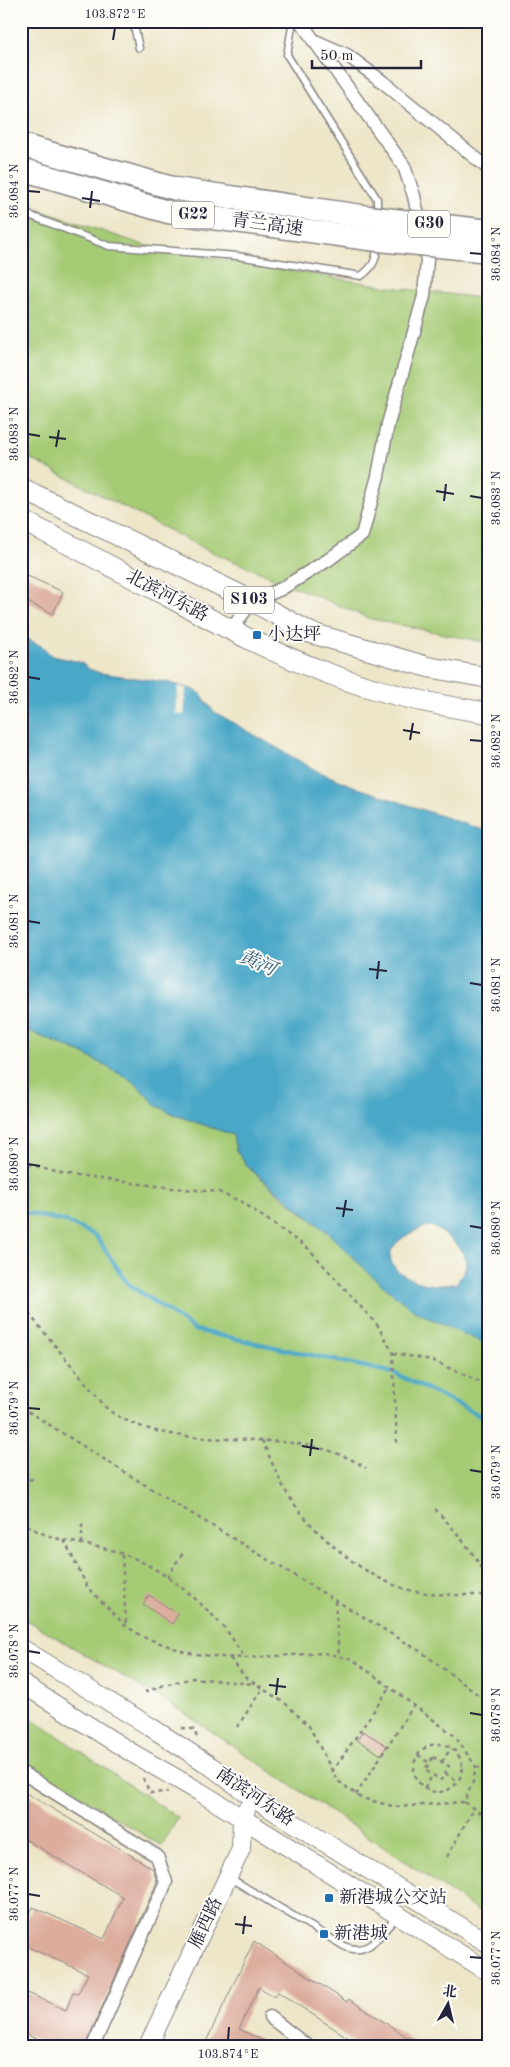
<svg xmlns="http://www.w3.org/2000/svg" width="510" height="2067" viewBox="0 0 510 2067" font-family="'Old Standard TT','Noto Serif SC',serif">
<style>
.green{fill:#a5cb75;stroke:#647658}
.water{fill:#49a7c7;stroke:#366481;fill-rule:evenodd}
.pier{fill:#ede6c9}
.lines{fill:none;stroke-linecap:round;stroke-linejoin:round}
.stream{stroke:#49a7c7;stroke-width:4.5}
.building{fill:#dcac9c}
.lane-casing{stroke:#888482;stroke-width:9}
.street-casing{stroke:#888482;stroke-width:15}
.secondary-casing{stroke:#888482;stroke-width:20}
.primary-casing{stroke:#888482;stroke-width:22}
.highway-casing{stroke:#888482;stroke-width:25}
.path{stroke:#888482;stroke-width:2.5;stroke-dasharray:4 4;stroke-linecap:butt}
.lane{stroke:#fff;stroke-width:6}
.street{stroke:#fff;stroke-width:12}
.secondary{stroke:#fff;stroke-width:18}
.primary{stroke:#fff;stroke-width:20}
.highway{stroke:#fff;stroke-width:22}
.highway-bridge-casing{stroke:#888482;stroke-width:25;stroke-linecap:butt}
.highway-bridge{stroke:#fff;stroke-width:22}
.ticks{fill:none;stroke:#22223b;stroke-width:2}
.poi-dot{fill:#1f6fb2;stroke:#fdfcf7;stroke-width:2}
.labels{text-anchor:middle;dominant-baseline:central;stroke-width:4;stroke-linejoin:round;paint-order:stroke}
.shield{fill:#fdfcf7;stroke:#646373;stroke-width:1}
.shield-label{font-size:16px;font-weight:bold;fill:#22223b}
.street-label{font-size:18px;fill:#22223b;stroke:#fdfcf7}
.poi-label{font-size:18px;fill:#22223b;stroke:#fdfcf7;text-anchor:start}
.water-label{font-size:19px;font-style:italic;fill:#345e7a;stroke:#fdfcf7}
.neatline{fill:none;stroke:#22223b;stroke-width:2}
.ticks-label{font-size:12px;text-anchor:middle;fill:#22223b}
</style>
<rect width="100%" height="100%" fill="#fdfcf7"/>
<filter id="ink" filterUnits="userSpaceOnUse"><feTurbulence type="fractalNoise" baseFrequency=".02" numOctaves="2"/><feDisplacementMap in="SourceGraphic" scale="10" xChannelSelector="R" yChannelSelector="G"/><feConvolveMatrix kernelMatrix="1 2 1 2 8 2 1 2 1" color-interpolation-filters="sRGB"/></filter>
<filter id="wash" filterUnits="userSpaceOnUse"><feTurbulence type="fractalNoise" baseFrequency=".0096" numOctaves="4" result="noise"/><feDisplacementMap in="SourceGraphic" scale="20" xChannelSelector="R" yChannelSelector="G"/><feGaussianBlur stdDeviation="1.12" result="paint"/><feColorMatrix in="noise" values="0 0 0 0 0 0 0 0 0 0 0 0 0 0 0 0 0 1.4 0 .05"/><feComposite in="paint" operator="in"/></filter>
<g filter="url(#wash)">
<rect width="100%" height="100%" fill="#ede6c9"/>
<g class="green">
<path d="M 21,204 L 156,249 L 390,287 L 489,299 L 489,643 L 371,619 L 207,550 L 21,454 Z"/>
<path d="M 21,1028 L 82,1053 L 135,1082 L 157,1106 L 178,1116 L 233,1135 L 236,1150 L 248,1167 L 282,1197 L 327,1232 L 489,1348 L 489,1918 L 172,1705 L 21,1617 Z"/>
<path d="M 21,1711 L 178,1818 L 162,1846 L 21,1760 Z"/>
</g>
<path class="water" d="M 21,636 L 43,647 L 52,656 L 80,662 L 89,669 L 100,673 L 166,682 L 195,690 L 201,694 L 213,711 L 317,771 L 358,788 L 489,832 L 489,1348 L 481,1342 L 414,1311 L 375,1279 L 327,1232 L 248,1167 L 236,1150 L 233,1135 L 178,1116 L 157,1106 L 134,1082 L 82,1053 L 21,1028 ZM 430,1226 C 441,1229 465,1250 466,1261 C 467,1269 461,1276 457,1283 C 452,1284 446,1285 441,1285 C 428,1286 404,1279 395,1268 C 377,1247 414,1229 430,1226 Z"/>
<path class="pier" d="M 178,686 L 186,688 L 184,715 L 176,714 Z"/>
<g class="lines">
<path class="stream" d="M 21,1212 L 67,1222 L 96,1236 L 127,1283 L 195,1330 L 394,1373 L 479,1415 L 489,1422"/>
</g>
<g id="blocks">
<g class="building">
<path d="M 21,573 L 63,592 L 53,614 L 21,599 Z"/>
<path d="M 149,1595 L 178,1614 L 172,1624 L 143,1604 Z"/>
<path d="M 363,1731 L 387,1746 L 381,1755 L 357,1740 Z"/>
<path d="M 21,1790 L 144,1863 L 153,1869 L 157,1882 L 85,2046 L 52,2046 L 21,2032 L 21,1990 L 66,2010 L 73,1992 L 78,1994 L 88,1974 L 21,1944 L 21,1932 L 33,1907 L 104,1939 L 123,1897 L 21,1837 Z"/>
<path d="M 254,1941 L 347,2002 L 349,1999 L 421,2046 L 361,2046 L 278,1992 L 274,1997 L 259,1987 L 239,2029 L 275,2046 L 204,2046 Z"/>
</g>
</g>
</g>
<g filter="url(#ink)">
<use href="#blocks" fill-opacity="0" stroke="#888482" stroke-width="1"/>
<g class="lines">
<defs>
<g id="lane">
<path d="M 133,21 L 139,48"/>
<path d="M 293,21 L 287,55 L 377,199 L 377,214"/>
<path d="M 21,212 L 109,246 L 237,256 L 361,276 C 374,267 377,258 377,244"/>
<path d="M 230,1878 L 342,1945 C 368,1959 380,1935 396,1917"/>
</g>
<g id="street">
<path d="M 313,40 L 347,55 L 383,82 L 489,169"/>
<path d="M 231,630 L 252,601 L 281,589 L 328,560 L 362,535 L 378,476 L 388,424 L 424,296 L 427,260 L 414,196 L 404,166 L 300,21"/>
<path d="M 21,1772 L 157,1856 L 166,1882 L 93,2046"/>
<path d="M 270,2017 L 307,2046"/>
</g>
<g id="secondary">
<path d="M 21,1648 L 149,1726 L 212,1767 L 253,1798 L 489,1944"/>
<path d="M 21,1683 L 132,1753 L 200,1792 L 489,1972"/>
<path d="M 148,2046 L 241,1849 L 242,1818 L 246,1810"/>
</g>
<g id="primary">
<path d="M 21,488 L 252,601 L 311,633 L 428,667 L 489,678"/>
<path d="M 21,520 C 71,545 120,571 169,597 C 221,625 272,653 327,673 C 379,693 433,705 489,713"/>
</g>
<g id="highway">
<path d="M 21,145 L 176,189 L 368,217"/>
<path d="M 21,169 L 168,212 L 369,239"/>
</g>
</defs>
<use href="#lane" class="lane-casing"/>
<use href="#street" class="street-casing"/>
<use href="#secondary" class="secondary-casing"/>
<use href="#primary" class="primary-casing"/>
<use href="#highway" class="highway-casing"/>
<g class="path">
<path d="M 21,1162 L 62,1174 L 173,1188 L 219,1192 L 242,1202 L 309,1249 L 378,1326 L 393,1353 L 397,1446"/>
<path d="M 21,1310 L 30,1315 L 108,1410 C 185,1462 288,1417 366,1468"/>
<path d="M 393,1353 L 431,1360 L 489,1386"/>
<path d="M 21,1407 L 161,1495 L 423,1653 L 489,1703"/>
<path d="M 262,1440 C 269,1456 276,1473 284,1488 C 307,1529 363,1578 409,1590 C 435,1596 462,1595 489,1595"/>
<path d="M 21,1481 L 33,1479"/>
<path d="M 435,1509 C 456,1531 474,1553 489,1580"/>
<path d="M 21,1520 C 45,1541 77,1542 107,1549 C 152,1560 191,1592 223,1626 C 231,1635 237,1647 244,1657"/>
<path d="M 64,1540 L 88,1588 L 126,1626 L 143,1637 L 188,1653 L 222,1657 L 245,1658 L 324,1653 L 352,1659 L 455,1736 L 476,1767 L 473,1782 L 464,1802 L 489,1819"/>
<path d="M 82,1544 L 82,1524"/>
<path d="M 122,1555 L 126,1625"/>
<path d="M 167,1577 L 184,1551"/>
<path d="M 335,1601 L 339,1657"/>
<path d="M 230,1658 L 245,1677 L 286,1704 L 309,1726 L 337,1780 L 361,1798 L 396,1807 L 464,1802"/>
<path d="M 145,1692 L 164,1685 L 193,1678 L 254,1684"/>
<path d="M 237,1727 L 263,1688"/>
<path d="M 182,1728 L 193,1729 L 198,1739"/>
<circle cx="438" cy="1768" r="24"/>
<path d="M 418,1755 L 429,1763"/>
<path d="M 433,1757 L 449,1766 L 441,1780 L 425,1770 Z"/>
<path d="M 442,1762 L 451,1748"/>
<path d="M 476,1767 L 489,1771"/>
<path d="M 332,1772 L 390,1687"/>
<path d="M 445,1773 L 458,1782"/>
<path d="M 143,1778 L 150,1793 L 168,1792"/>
<path d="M 424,1788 L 433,1775"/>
<path d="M 356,1795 L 414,1705"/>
<path d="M 447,1857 L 474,1808"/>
</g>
<use href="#lane" class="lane"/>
<use href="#street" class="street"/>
<use href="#secondary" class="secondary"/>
<use href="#primary" class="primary"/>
<use href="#highway" class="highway"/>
<defs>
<g id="highway-bridge">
<path d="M 368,217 L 489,231"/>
<path d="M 369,239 L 489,251"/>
</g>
</defs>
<use href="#highway-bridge" class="highway-bridge-casing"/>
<use href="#highway-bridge" class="highway-bridge"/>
</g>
</g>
<path class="ticks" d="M 113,40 L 115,28M 28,191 L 40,192M 82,198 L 100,201M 90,208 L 92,191M 470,253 L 482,254M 28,434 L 40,436M 49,437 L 66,439M 56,447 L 59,430M 436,491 L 454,494M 470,496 L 482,498M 444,501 L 446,484M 28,677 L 40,679M 403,730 L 420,733M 410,740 L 413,723M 470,740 L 482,741M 28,921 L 40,923M 369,969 L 387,971M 377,979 L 379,961M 470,983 L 482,985M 28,1164 L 40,1166M 336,1208 L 353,1210M 343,1217 L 346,1200M 470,1226 L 482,1228M 28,1408 L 40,1409M 302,1446 L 319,1449M 310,1456 L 312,1439M 470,1470 L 482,1472M 28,1651 L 40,1653M 269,1685 L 286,1687M 276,1695 L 278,1678M 470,1713 L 482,1715M 28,1894 L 40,1896M 235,1924 L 252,1926M 243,1934 L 245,1916M 470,1957 L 482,1958M 228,2040 L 229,2027"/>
<g class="poi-dot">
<rect x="252" y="630" width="10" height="10" rx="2.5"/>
<rect x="324" y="1893" width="10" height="10" rx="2.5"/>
<rect x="319" y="1929" width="10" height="10" rx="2.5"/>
</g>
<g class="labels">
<g class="shield">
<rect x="172" y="201.5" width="42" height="27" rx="4"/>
<rect x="408" y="210.5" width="42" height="27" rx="4"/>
<rect x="224" y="586.5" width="50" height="27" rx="4"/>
</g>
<g class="shield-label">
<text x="193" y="215">G22</text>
<text x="429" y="224">G30</text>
<text x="249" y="600">S103</text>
</g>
<g class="street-label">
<text transform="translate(267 225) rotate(8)">青兰高速</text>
<text transform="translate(167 596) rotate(28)">北滨河东路</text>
<text transform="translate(255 1797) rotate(34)">南滨河东路</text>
<text transform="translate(206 1923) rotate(-65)">雁西路</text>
</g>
<g class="poi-label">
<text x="267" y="635">小达坪</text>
<text x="339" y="1898">新港城公交站</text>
<text x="334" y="1934">新港城</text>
</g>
<g class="water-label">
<text transform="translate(257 964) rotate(24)">黄河</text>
</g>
</g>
<rect width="510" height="2067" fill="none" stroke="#fdfcf7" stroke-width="55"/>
<g transform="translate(448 2004) rotate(8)" stroke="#fdfcf7" stroke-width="4" paint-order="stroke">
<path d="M0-4L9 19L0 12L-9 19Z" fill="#22223b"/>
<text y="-8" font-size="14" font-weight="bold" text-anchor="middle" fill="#22223b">北</text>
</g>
<path d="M312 60v8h109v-8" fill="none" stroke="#22223b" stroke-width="2.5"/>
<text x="320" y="60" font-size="15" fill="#22223b" stroke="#fdfcf7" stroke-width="4" paint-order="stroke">50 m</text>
<rect x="28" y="28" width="454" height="2012" class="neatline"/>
<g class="ticks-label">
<text x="115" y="18">103.872°E</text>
<text transform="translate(14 191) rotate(-90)" y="4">36.084°N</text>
<text transform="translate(496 254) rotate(-90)" y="4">36.084°N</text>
<text transform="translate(14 434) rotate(-90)" y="4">36.083°N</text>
<text transform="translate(496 498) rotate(-90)" y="4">36.083°N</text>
<text transform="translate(14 677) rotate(-90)" y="4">36.082°N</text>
<text transform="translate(496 741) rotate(-90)" y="4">36.082°N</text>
<text transform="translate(14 921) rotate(-90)" y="4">36.081°N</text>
<text transform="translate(496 985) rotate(-90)" y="4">36.081°N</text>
<text transform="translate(14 1164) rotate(-90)" y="4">36.080°N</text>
<text transform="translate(496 1228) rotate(-90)" y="4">36.080°N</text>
<text transform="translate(14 1408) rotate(-90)" y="4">36.079°N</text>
<text transform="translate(496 1472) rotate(-90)" y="4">36.079°N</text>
<text transform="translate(14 1651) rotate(-90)" y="4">36.078°N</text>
<text transform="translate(496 1715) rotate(-90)" y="4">36.078°N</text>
<text transform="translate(14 1894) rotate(-90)" y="4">36.077°N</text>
<text transform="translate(496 1958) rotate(-90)" y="4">36.077°N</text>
<text x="228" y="2058">103.874°E</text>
</g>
</svg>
